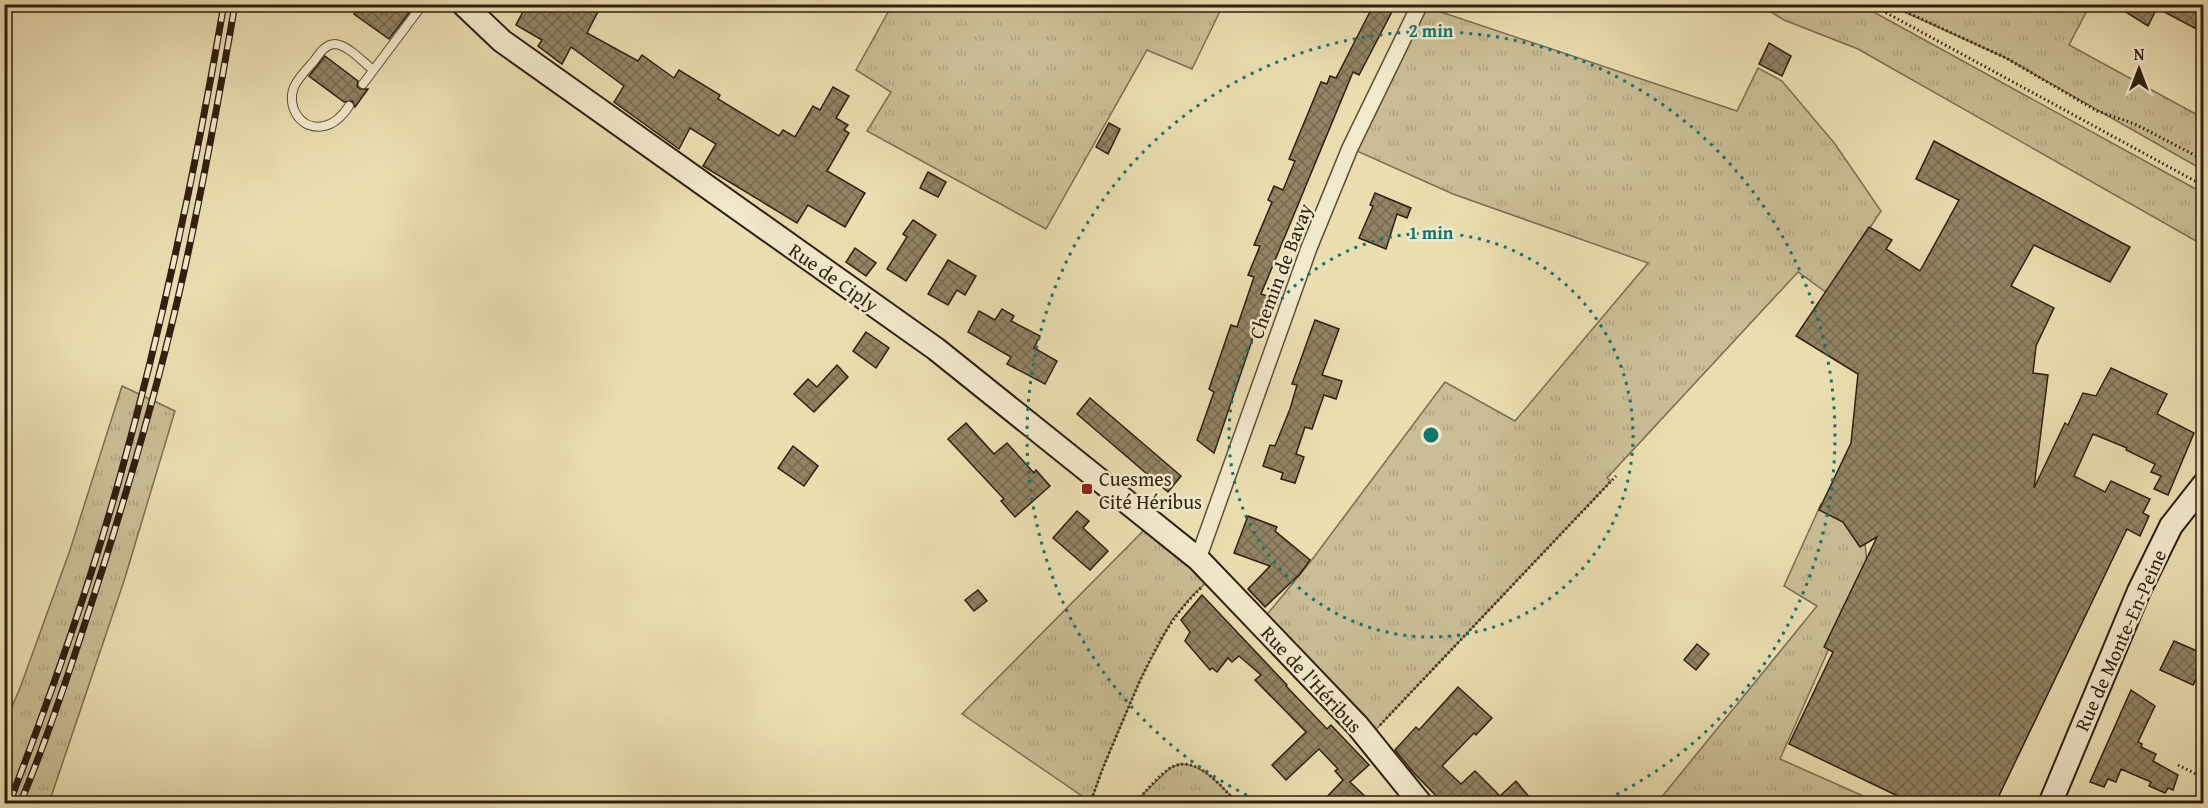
<svg xmlns="http://www.w3.org/2000/svg" width="2208" height="808" viewBox="0 0 2208 808" font-family="'Gentium Book Plus',serif">
<style>
.grass{fill:url(#grass-tufts);stroke:#7d6e52;stroke-width:1.5}
.building{fill:url(#building-cross-hatch);stroke:#2f1f0e;stroke-width:1.5}
.lines{fill:none;stroke-linecap:round;stroke-linejoin:round}
.lane-casing{stroke:#5e4f37;stroke-width:10}
.street-casing{stroke:#5e4f37;stroke-width:18}
.secondary-casing{stroke:#2f1f0e;stroke-width:26}
.path{stroke:#2f1f0e;stroke-width:3;stroke-dasharray:1.5 3;stroke-linecap:butt}
.lane{stroke:#f2eacd;stroke-width:8}
.street{stroke:#f2eacd;stroke-width:15}
.secondary{stroke:#f2eacd;stroke-width:22}
.rail-casing{stroke:#2f1f0e;stroke-width:7}
.rail{stroke:#f2eacd;stroke-width:4.5;stroke-dasharray:14;stroke-linecap:butt}
.ring{fill:none;stroke:#0f766e;stroke-width:3;stroke-dasharray:3 6}
.poi-dot{fill:#8f2418;stroke:#f2eacd;stroke-width:2}
.labels{text-anchor:middle;dominant-baseline:central;stroke-width:5;stroke-linejoin:round;paint-order:stroke}
.street-label{font-size:20px;fill:#2f1f0e;stroke:#f2eacd}
.poi-label{font-size:20px;fill:#2f1f0e;stroke:#f2eacd;text-anchor:start}
.centre{fill:#0f766e;stroke:#f2eacd;stroke-width:3}
.ring-label{font-size:18px;text-anchor:middle;font-weight:bold;fill:#0f766e;stroke:#f2eacd;stroke-width:5;stroke-linejoin:round;paint-order:stroke}
</style>
<defs>
<pattern id="grass-tufts" width="24" height="20" patternUnits="userSpaceOnUse" patternTransform="scale(1.5)"><rect width="24" height="20" fill="#cbbe96"/><path d="M3 7l-1-3M5 7V3M7 7l1-3M15 17l-1-3M17 17v-4M19 17l1-3" fill="none" stroke="#afa380"/></pattern>
<pattern id="building-cross-hatch" width="8" height="8" patternUnits="userSpaceOnUse" patternTransform="scale(1.5)"><rect width="8" height="8" fill="#918363"/><path d="M0 0l8 8M0 8l8-8" fill="none" stroke="#776b50"/></pattern>
</defs>
<rect width="100%" height="100%" fill="#ebdfb2"/>
<filter id="stains"><feTurbulence type="fractalNoise" baseFrequency=".00333" numOctaves="4"/><feColorMatrix values="0 0 0 0 .2 0 0 0 0 .09 0 0 0 0 .02 0 0 0 .5 -.17"/></filter>
<radialGradient id="worn" r=".72"><stop offset=".6" stop-color="#630" stop-opacity="0"/><stop offset="1" stop-color="#630" stop-opacity=".3"/></radialGradient>
<g class="grass">
<path d="M 892,5 L 893,4 L 1223,5 L 1192,69 L 1147,50 L 1046,229 L 867,131 L 891,92 L 856,70 Z"/>
<path d="M 1420,5 L 1737,111 L 1758,68 L 1782,81 L 1835,144 L 1881,211 L 1827,293 L 1798,272 L 1607,478 L 1611,481 L 1367,739 L 1260,623 L 1311,561 L 1445,382 L 1515,421 L 1648,263 L 1453,194 L 1350,148 Z"/>
<path d="M 1760,5 L 1861,5 L 2203,193 L 2203,245 L 1858,49 L 1784,20 Z"/>
<path d="M 1889,5 L 2090,5 L 2069,45 L 2203,118 L 2203,170 L 2006,58 Z"/>
<path d="M 122,386 L 175,411 L 124,581 L 49,803 L 5,803 L 5,723 L 20,688 L 70,550 Z"/>
<path d="M 1821,504 L 1855,528 L 1865,543 L 1867,563 L 1780,759 L 1879,803 L 1656,804 L 1817,606 L 1784,586 Z"/>
<path d="M 1152,522 L 1213,576 L 1192,596 L 1172,620 L 1140,680 L 1102,770 L 1091,802 L 962,714 Z"/>
<path d="M 1180,764 C 1205,764 1222,788 1238,803 L 1134,803 L 1170,768 Z"/>
</g>
<g class="building">
<path d="M 361,4 L 399,4 L 409,13 L 389,39 L 354,14 Z"/>
<path d="M 527,4 L 602,4 L 587,33 L 638,61 L 642,55 L 674,78 L 679,70 L 720,95 L 718,99 L 779,136 L 783,130 L 795,137 L 813,106 L 820,110 L 833,87 L 849,96 L 836,118 L 848,125 L 844,130 L 849,133 L 827,171 L 865,193 L 845,227 L 808,205 L 797,223 L 703,166 L 716,144 L 690,128 L 679,149 L 614,102 L 624,86 L 571,47 L 562,64 L 538,46 L 542,40 L 516,25 Z"/>
<path d="M 1374,4 L 1396,4 L 1359,75 L 1353,72 L 1261,294 L 1267,296 L 1214,453 L 1197,440 L 1214,392 L 1209,389 L 1231,325 L 1237,327 L 1254,277 L 1248,275 L 1260,246 L 1254,245 L 1272,202 L 1268,200 L 1274,186 L 1283,190 L 1295,161 L 1289,159 L 1321,82 L 1327,84 L 1330,76 L 1336,78 Z"/>
<path d="M 2113,4 L 2204,4 L 2204,33 L 2157,8 L 2148,26 Z"/>
<path d="M 1769,43 L 1791,56 L 1782,76 L 1759,64 Z"/>
<path d="M 325,56 L 358,81 L 357,86 L 360,89 L 368,89 L 355,107 L 352,101 L 344,102 L 309,76 Z"/>
<path d="M 1109,123 L 1120,129 L 1108,154 L 1096,147 Z"/>
<path d="M 1934,141 L 2130,247 L 2110,282 L 2034,245 L 2011,286 L 2054,308 L 2036,346 L 2033,373 L 2048,375 L 2034,488 L 2065,423 L 2068,425 L 2083,393 L 2096,396 L 2111,368 L 2167,394 L 2157,414 L 2194,433 L 2168,495 L 2154,489 L 2161,476 L 2151,472 L 2155,464 L 2126,450 L 2127,448 L 2093,434 L 2074,476 L 2105,492 L 2111,481 L 2150,499 L 2143,513 L 2149,516 L 2140,536 L 2127,529 L 1995,804 L 1900,804 L 1902,798 L 1789,744 L 1833,652 L 1824,647 L 1877,537 L 1860,547 L 1843,522 L 1819,510 L 1851,443 L 1858,374 L 1796,336 L 1869,227 L 1892,240 L 1886,249 L 1920,271 L 1959,200 L 1916,179 Z"/>
<path d="M 928,172 L 946,182 L 938,197 L 920,188 Z"/>
<path d="M 1375,193 L 1411,208 L 1407,218 L 1397,214 L 1386,249 L 1359,238 L 1373,206 L 1370,205 Z"/>
<path d="M 913,220 L 936,235 L 906,281 L 887,269 L 907,237 L 903,234 Z"/>
<path d="M 855,248 L 876,263 L 866,276 L 846,262 Z"/>
<path d="M 948,260 L 976,276 L 965,295 L 957,290 L 948,305 L 928,294 Z"/>
<path d="M 1002,309 L 1014,316 L 1011,321 L 1040,336 L 1034,348 L 1057,361 L 1045,384 L 1007,364 L 1011,357 L 968,332 L 979,311 L 995,320 Z"/>
<path d="M 1315,320 L 1339,329 L 1322,375 L 1342,381 L 1336,399 L 1324,395 L 1312,429 L 1305,427 L 1296,454 L 1304,457 L 1295,483 L 1281,479 L 1283,473 L 1263,466 L 1270,445 L 1275,446 L 1290,409 L 1297,385 L 1292,384 Z"/>
<path d="M 866,332 L 889,348 L 876,368 L 853,351 Z"/>
<path d="M 837,365 L 848,377 L 814,412 L 794,394 L 808,379 L 817,387 Z"/>
<path d="M 1090,398 L 1181,476 L 1168,492 L 1077,414 Z"/>
<path d="M 966,423 L 994,454 L 1007,443 L 1034,473 L 1036,470 L 1050,486 L 1015,517 L 1001,501 L 1004,499 L 948,439 Z"/>
<path d="M 793,446 L 818,466 L 804,486 L 778,468 Z"/>
<path d="M 1077,511 L 1089,521 L 1083,528 L 1108,551 L 1090,570 L 1053,538 Z"/>
<path d="M 1248,516 L 1277,527 L 1275,531 L 1310,560 L 1300,574 L 1265,607 L 1248,589 L 1270,566 L 1234,553 Z"/>
<path d="M 978,590 L 987,601 L 974,611 L 965,600 Z"/>
<path d="M 1202,595 L 1287,685 L 1286,686 L 1327,729 L 1331,725 L 1369,765 L 1350,782 L 1373,804 L 1320,804 L 1343,780 L 1335,771 L 1338,769 L 1319,749 L 1286,780 L 1272,765 L 1306,732 L 1255,680 L 1261,675 L 1239,656 L 1232,662 L 1228,658 L 1217,672 L 1212,668 L 1210,670 L 1185,641 L 1190,632 L 1181,620 Z"/>
<path d="M 2174,641 L 2204,654 L 2204,664 L 2193,685 L 2160,670 Z"/>
<path d="M 1697,644 L 1709,654 L 1696,670 L 1684,660 Z"/>
<path d="M 1458,687 L 1492,718 L 1476,735 L 1474,733 L 1442,766 L 1461,784 L 1475,771 L 1500,796 L 1516,781 L 1535,804 L 1444,804 L 1413,772 L 1395,750 L 1416,727 L 1419,730 Z"/>
<path d="M 2131,690 L 2155,706 L 2138,742 L 2142,744 L 2141,747 L 2156,754 L 2153,761 L 2178,775 L 2173,790 L 2168,788 L 2165,793 L 2149,786 L 2151,782 L 2121,769 L 2116,782 L 2108,779 L 2104,787 L 2090,782 Z"/>
</g>
<g class="lines">
<defs>
<g id="lane">
<path d="M 363,84 L 423,4"/>
<path d="M 349,106 C 343,115 335,124 324,126 C 301,131 286,107 294,87 C 298,78 307,69 314,61 C 319,54 325,44 335,44 C 348,45 363,62 373,70"/>
</g>
<path id="street" d="M 1198,559 L 1309,248 L 1350,148 L 1420,4"/>
<g id="secondary">
<path d="M 463,4 L 502,41 L 936,349 L 1198,559 L 1357,725 L 1421,804"/>
<path d="M 2050,804 L 2139,591 L 2171,526 L 2204,484"/>
</g>
</defs>
<use href="#lane" class="lane-casing"/>
<use href="#street" class="street-casing"/>
<use href="#secondary" class="secondary-casing"/>
<g class="path">
<path d="M 1870,4 L 2204,186"/>
<path d="M 1889,4 L 2006,58 L 2097,111 L 2135,124 L 2204,160"/>
<path d="M 1380,725 L 1616,476"/>
<path d="M 2178,765 L 2204,778"/>
<path d="M 1090,804 C 1100,774 1112,746 1124,718 C 1144,671 1164,622 1201,588"/>
<path d="M 1134,804 C 1144,794 1160,773 1172,767 C 1198,754 1222,788 1238,804"/>
</g>
<use href="#lane" class="lane"/>
<use href="#street" class="street"/>
<use href="#secondary" class="secondary"/>
<defs>
<g id="rail">
<path d="M 9,804 C 51,695 90,585 121,473 C 164,319 197,162 224,4"/>
<path d="M 20,804 C 45,744 66,682 86,620 C 124,504 159,386 185,267 C 204,180 220,92 235,4"/>
</g>
</defs>
<use href="#rail" class="rail-casing"/>
<use href="#rail" class="rail"/>
</g>
<g class="ring">
<circle cx="1431" cy="435" r="202"/>
<path d="M1263 803A404 404 0 1 1 1599 803"/>
</g>
<rect class="poi-dot" x="1081" y="483" width="12" height="12" rx="3"/>
<g class="labels">
<g class="street-label">
<text transform="translate(1280 271) rotate(-69)">Chemin de Bavay</text>
<text transform="translate(834 277) rotate(35)">Rue de Ciply</text>
<text transform="translate(2120 640) rotate(-66)">Rue de Monte-En-Peine</text>
<text transform="translate(1312 679) rotate(47)">Rue de l'Héribus</text>
</g>
<g class="poi-label">
<text x="1099" y="478">Cuesmes<tspan x="1099" dy="23">Cité Héribus</tspan></text>
</g>
</g>
<circle cx="1431" cy="435" r="9" class="centre"/>
<g class="ring-label">
<text x="1431" y="37">2 min</text>
<text x="1431" y="239">1 min</text>
</g>
<rect width="2208" height="808" fill="none" stroke="#ebdfb2" stroke-width="24"/>
<rect x="6" y="6" width="2196" height="796" fill="none" stroke="#2f1f0e" stroke-width="3"/>
<rect x="12" y="12" width="2184" height="784" fill="none" stroke="#2f1f0e" stroke-width="1.5"/>
<g transform="translate(2139 69)" stroke="#f2eacd" stroke-width="4.5" paint-order="stroke">
<path d="M0-4.5L10 22L0 15L-10 22Z" fill="#2f1f0e"/>
<text y="-9" font-size="16" font-weight="bold" text-anchor="middle" fill="#2f1f0e">N</text>
</g>
<rect width="100%" height="100%" filter="url(#stains)"/>
<rect width="100%" height="100%" fill="url(#worn)"/>
</svg>
